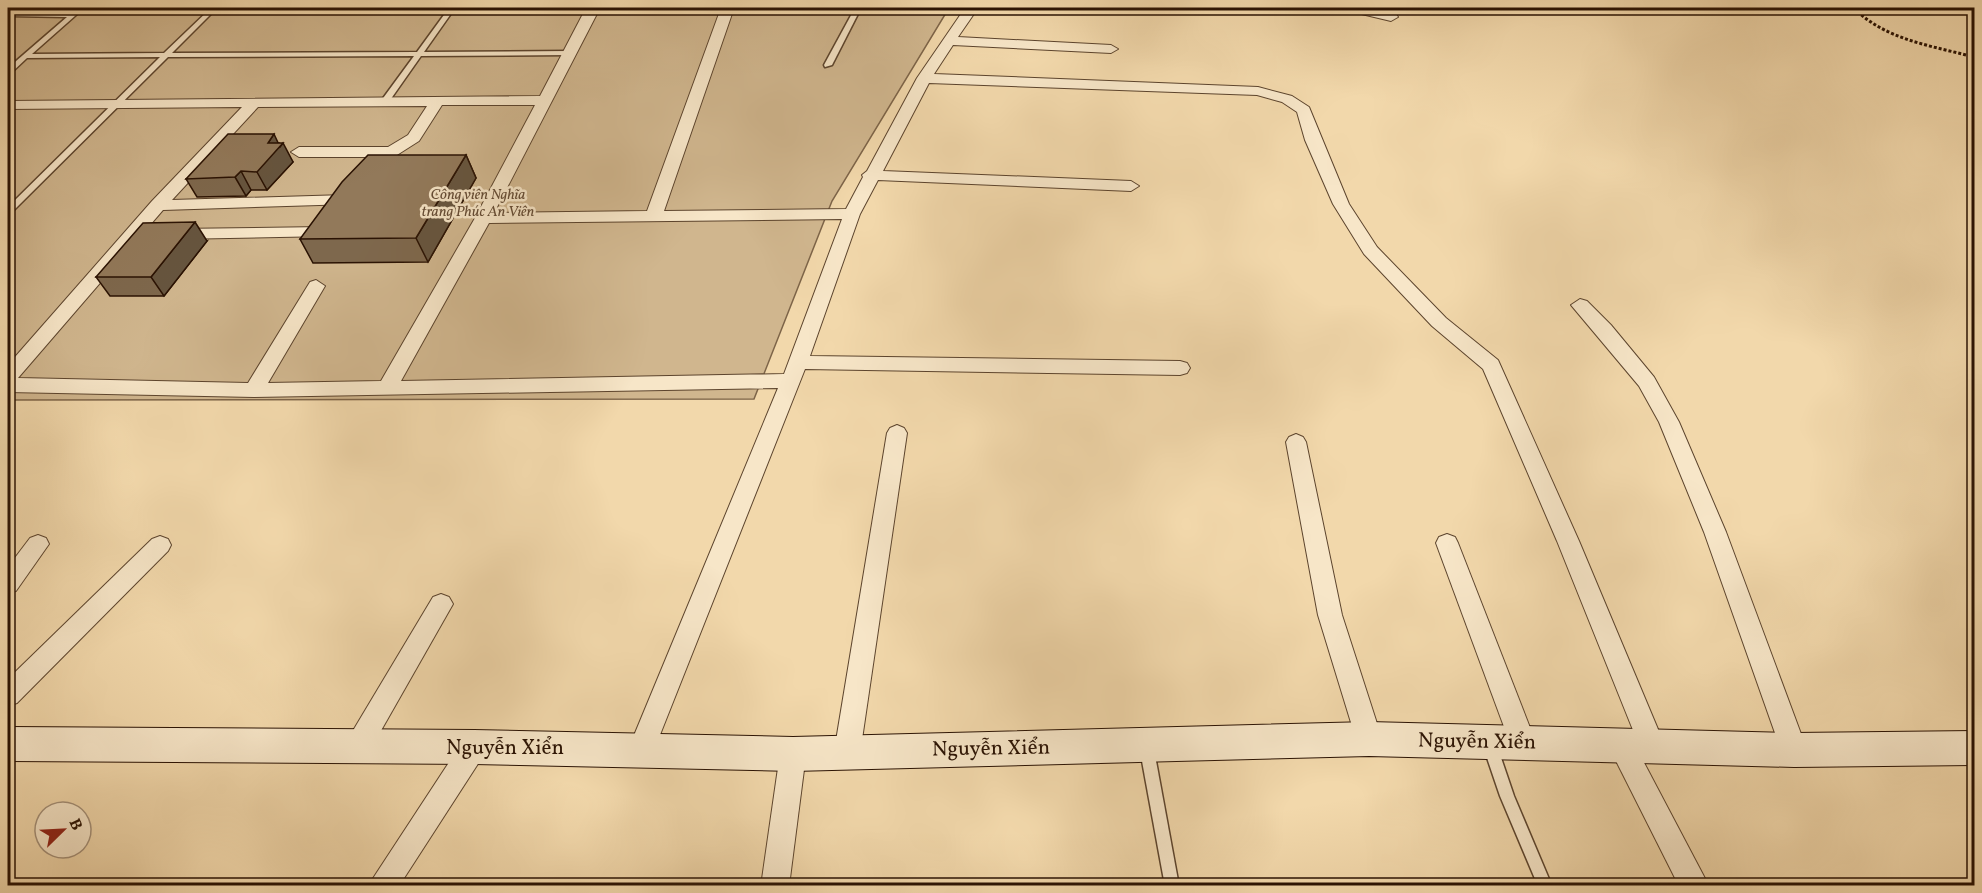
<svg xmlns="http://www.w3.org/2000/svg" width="1982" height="893" viewBox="0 0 1982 893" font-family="Vollkorn,serif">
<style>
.green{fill:#d0b68e;stroke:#7d6448;stroke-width:1.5}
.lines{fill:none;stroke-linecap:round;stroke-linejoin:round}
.lane-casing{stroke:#5c442d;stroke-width:3}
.street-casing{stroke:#5c442d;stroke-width:2}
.secondary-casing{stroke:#2a1203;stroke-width:2}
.path{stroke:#2a1203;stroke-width:3;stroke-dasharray:3 2;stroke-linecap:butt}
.lane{fill:#f7e6c8;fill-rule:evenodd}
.street{fill:#f7e6c8;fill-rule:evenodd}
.secondary{fill:#f7e6c8;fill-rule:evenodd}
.wall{fill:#7e684d;stroke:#2a1203;stroke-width:1.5}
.shaded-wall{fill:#66553f;stroke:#2a1203;stroke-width:1.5}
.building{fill:#92795a;stroke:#2a1203;stroke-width:1.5}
.labels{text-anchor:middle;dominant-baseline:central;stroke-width:5;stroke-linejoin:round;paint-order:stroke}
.far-park-label{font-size:15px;font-style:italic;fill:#644b34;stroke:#f7e6c8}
.near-street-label{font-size:21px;fill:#2a1203;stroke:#f7e6c8}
</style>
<rect width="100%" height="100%" fill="#f2d8ab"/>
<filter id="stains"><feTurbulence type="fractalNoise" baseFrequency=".00333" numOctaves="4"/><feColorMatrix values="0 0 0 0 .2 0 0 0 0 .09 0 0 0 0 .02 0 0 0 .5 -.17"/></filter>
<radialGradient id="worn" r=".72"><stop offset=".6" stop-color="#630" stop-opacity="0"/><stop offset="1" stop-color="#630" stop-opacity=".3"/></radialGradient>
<path class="green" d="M 8,8 L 949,8 L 832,201 L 754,399 L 8,400 Z"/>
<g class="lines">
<defs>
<g id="lane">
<path d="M 78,8 L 84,8 L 32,54 L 164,53 L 211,8 L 217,8 L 172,53 L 417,52 L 449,8 L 455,8 L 424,52 L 570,51 L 574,53 L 570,55 L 421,56 L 388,103 L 385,103 L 381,101 L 414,56 L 168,57 L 11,213 L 8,213 L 8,207 L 160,57 L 27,58 L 11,73 L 8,73 L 8,68 L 67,17 L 8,16 L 8,12 L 71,13 Z"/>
<path d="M 855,8 L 861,8 L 832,65 L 825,67 L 824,65 Z"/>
<path d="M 1490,740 L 1495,742 L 1497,746 L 1514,796 L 1552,886 L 1538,886 L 1500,796 L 1483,746 L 1485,742 Z"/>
<path d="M 1147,744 L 1152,746 L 1154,750 L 1179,886 L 1165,886 L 1140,750 L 1142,746 Z"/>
</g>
<g id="street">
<path d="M 586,8 L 600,8 L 494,213 L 647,211 L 721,8 L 734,8 L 664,211 L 846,209 L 863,177 L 862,175 L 867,171 L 917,78 L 965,8 L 978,8 L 958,37 L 1111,45 L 1118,49 L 1111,53 L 953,45 L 934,74 L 1258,87 L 1292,96 L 1309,107 L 1349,204 L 1377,247 L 1446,318 L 1498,360 L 1579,541 L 1665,746 L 1661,755 L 1652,758 L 1643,755 L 1557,541 L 1483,369 L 1432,326 L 1364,254 L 1333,204 L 1305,140 L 1297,112 L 1282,102 L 1257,95 L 929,83 L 883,171 L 1131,181 L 1139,186 L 1131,191 L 878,180 L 860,214 L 810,356 L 1180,361 L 1187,363 L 1190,368 L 1187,373 L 1180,375 L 805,369 L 654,750 L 650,759 L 641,762 L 632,759 L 628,750 L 778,388 L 254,397 L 8,392 L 8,365 L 152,201 L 242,107 L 8,109 L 8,101 L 540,96 ZM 442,105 L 535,105 L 475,218 L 381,381 L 268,383 L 325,286 L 316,280 L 310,282 L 248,383 L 18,378 L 163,210 L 352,204 L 354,200 L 346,195 L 172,200 L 258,107 L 427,106 L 408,135 L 388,147 L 299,147 L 291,152 L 299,157 L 378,157 L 361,175 L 369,180 L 375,178 L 397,155 L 419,141 ZM 842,219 L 784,374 L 401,381 L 489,223 Z"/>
<path d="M 1347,8 L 1368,8 L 1396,14 L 1398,17 L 1391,21 L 1349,11 Z"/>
<path d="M 324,227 L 330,228 L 333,232 L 330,236 L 175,239 L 166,234 L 175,229 Z"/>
<path d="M 1580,299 L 1587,301 L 1611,325 L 1654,377 L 1679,422 L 1726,532 L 1807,750 L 1803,759 L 1794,762 L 1785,759 L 1781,750 L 1704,532 L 1659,422 L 1639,386 L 1571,305 Z"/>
<path d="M 897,425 L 904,428 L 907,433 L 860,753 L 856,762 L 847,765 L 838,762 L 834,753 L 887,433 L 890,428 Z"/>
<path d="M 1296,434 L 1303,437 L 1306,442 L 1342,615 L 1382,739 L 1378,747 L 1369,751 L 1360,747 L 1356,739 L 1318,615 L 1286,442 L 1289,437 Z"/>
<path d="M 1447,534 L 1455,537 L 1458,543 L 1536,743 L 1532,751 L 1523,755 L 1514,751 L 1510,743 L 1436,543 L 1439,537 Z"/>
<path d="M 38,535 L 46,538 L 49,544 L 16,591 L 8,593 L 8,567 L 30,538 Z"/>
<path d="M 160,536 L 168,539 L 171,545 L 168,551 L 17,703 L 8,706 L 8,679 L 152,539 Z"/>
<path d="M 441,594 L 449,597 L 453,604 L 366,757 L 357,760 L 348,757 L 344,748 L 348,739 L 433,597 Z"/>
<path d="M 1621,733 L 1630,736 L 1709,886 L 1679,886 L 1608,745 L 1612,736 Z"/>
<path d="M 474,735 L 483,738 L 487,747 L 483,756 L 399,886 L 368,886 L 465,738 Z"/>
<path d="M 793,742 L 802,745 L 806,754 L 789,886 L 761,886 L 780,754 L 784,745 Z"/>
</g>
<path id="secondary" d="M 1369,722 L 1794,733 L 1974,731 L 1974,765 L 1794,767 L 1369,756 L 793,771 L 474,764 L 8,761 L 8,727 L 474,730 L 793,737 Z"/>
</defs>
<use href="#lane" class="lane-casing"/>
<use href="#street" class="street-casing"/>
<use href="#secondary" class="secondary-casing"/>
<path class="path" d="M 1854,8 C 1885,40 1933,46 1974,57"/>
<use href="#lane" class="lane"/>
<use href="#street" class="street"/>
<use href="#secondary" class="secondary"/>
</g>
<g class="wall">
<path d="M 279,143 L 293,162 L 267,190 L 251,190 L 246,196 L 197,197 L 186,179 Z"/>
<path d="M 466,155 L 476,178 L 428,262 L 313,263 L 300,239 Z"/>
<path d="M 207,241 L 164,296 L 110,296 L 96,277 Z"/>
</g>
<g class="shaded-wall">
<path d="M 274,134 L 280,147 L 283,143 L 293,162 L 267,190 L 257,172 L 268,143 Z"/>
<path d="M 466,155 L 476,178 L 428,262 L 416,238 Z"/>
<path d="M 241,171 L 251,190 L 246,196 L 235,177 Z"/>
<path d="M 195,222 L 207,241 L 164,296 L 151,277 Z"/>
</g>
<g class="building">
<path d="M 228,134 L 274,134 L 268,143 L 283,143 L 257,172 L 241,171 L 235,177 L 186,179 Z"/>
<path d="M 368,155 L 466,155 L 416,238 L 300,239 L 342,182 Z"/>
<path d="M 195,222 L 151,277 L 96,277 L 143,223 Z"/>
</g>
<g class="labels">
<g class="far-park-label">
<text x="478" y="195">Công viên Nghĩa<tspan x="478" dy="17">trang Phúc An Viên</tspan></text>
</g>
<g class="near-street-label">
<text transform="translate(1477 742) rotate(1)">Nguyễn Xiển</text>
<text x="505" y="748">Nguyễn Xiển</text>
<text transform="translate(991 749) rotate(-1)">Nguyễn Xiển</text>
</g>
</g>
<rect width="1982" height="893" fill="none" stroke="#f2d8ab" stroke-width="30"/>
<rect x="9" y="9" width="1964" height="875" fill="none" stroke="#2a1203" stroke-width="3"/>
<rect x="15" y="15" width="1952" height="863" fill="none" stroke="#2a1203" stroke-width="1.5"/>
<g transform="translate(63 830) rotate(66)"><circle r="28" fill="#f7e6c8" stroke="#a59179" stroke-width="1.5"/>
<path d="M0-4.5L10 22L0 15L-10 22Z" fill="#8f2418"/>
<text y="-9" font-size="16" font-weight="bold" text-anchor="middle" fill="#2a1203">B</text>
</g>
<rect width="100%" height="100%" filter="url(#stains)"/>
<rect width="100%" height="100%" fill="url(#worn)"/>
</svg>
